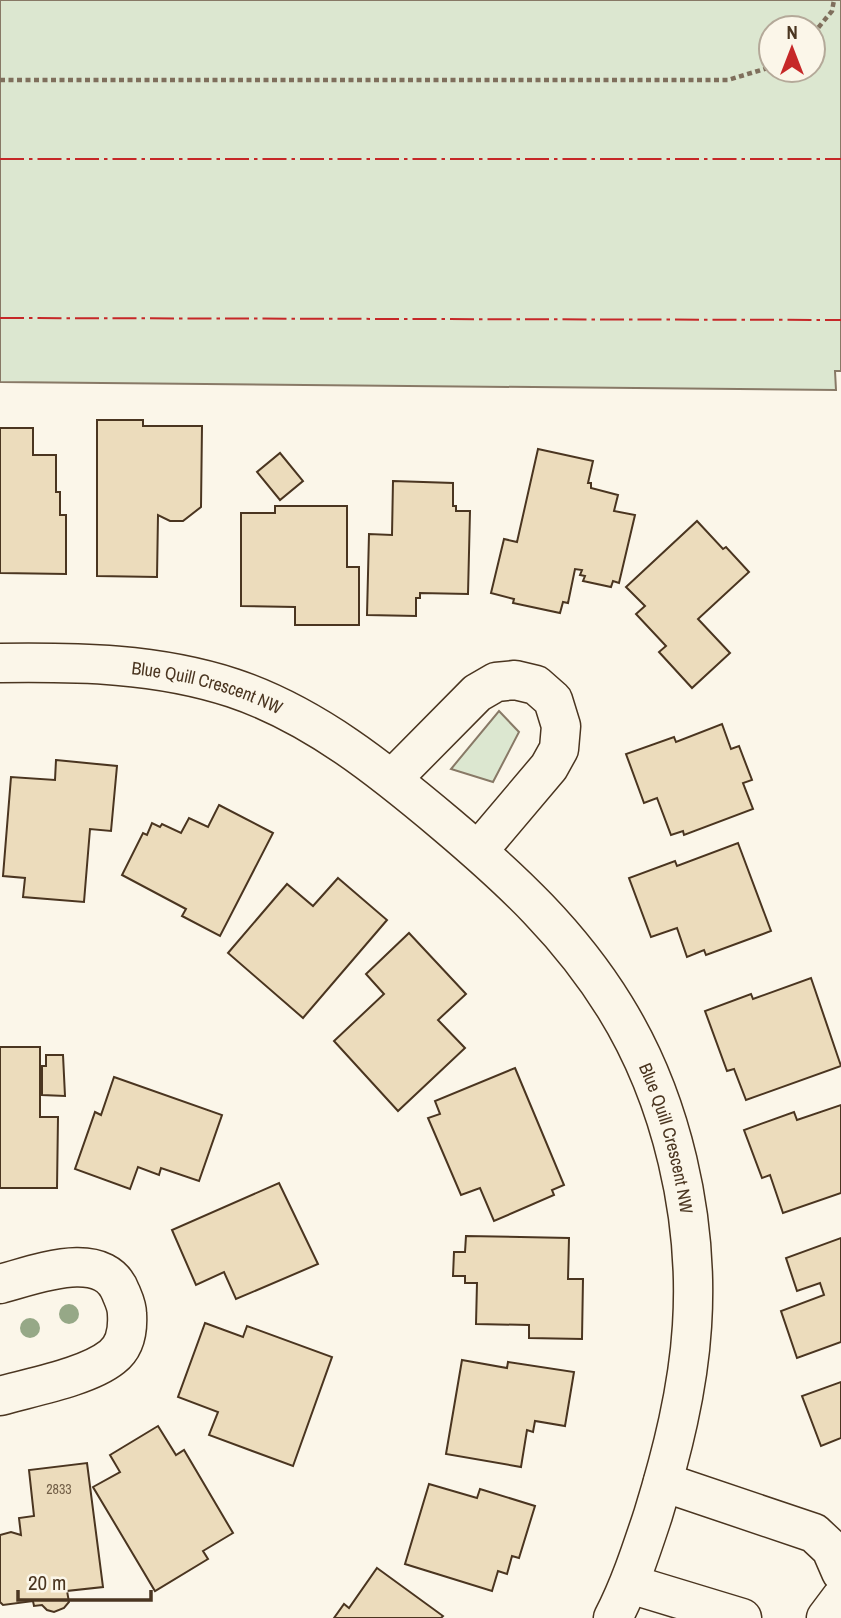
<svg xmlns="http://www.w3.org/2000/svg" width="841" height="1618" viewBox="0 0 841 1618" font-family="'Archivo Narrow',sans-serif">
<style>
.green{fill:#dce7d0;stroke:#887966;stroke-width:2;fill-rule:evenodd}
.building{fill:#ecdcbc;stroke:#4a3520;stroke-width:2}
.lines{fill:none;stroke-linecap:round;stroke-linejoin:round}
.minor-casing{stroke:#4a3520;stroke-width:41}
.path{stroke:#7f6f5c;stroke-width:4.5;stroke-dasharray:5 3.5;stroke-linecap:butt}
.minor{stroke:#fbf6e9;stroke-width:38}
.power{stroke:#c62828;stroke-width:2;stroke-dasharray:24 5 3.5 5;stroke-linecap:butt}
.tree{fill:#96a887}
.labels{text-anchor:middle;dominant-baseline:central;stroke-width:5;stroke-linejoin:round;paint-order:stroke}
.number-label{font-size:14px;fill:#725f47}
.street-label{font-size:18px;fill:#4a3520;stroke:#fbf6e9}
</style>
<rect width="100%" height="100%" fill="#fbf6e9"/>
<g class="green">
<path d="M 0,0 L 841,0 L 841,371 L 835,371 L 836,390 L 0,382 ZM 813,28 L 813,70 L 771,70 L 771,28 Z"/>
<path d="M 499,711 L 519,732 L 493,782 L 451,769 Z"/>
</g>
<g class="building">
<path d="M 97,420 L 143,420 L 143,426 L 202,426 L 201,507 L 183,521 L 170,521 L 158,515 L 157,577 L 97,576 Z"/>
<path d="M 0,428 L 33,428 L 33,455 L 56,455 L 56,492 L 60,492 L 60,515 L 66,515 L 66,574 L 0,573 Z"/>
<path d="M 538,449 L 593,461 L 588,483 L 591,483 L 591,488 L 618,495 L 614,511 L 635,515 L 619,583 L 613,581 L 611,587 L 583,581 L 585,576 L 580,575 L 582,570 L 575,569 L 568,603 L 563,602 L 560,613 L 513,603 L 514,599 L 491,593 L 504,539 L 517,542 Z"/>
<path d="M 280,453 L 303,481 L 280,500 L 257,472 Z"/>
<path d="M 393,481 L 453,483 L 453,506 L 456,506 L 456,511 L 470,511 L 468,594 L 420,593 L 420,598 L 416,598 L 416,616 L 367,615 L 369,534 L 392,535 Z"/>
<path d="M 275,506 L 347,506 L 347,567 L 359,567 L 359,625 L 295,625 L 295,607 L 241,606 L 241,513 L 275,513 Z"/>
<path d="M 697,521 L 723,549 L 726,547 L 749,572 L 698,619 L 730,653 L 692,688 L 659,652 L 666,646 L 636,614 L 645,606 L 626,587 Z"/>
<path d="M 722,724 L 731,749 L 739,746 L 752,780 L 743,783 L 753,809 L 684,835 L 683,831 L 671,835 L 657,798 L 644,803 L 626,754 L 674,737 L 676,742 Z"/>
<path d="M 56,760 L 117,766 L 111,831 L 90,829 L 84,902 L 23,897 L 25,878 L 3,876 L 11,777 L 55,780 Z"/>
<path d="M 219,805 L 273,833 L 220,936 L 182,916 L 186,909 L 122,875 L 143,833 L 147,835 L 152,823 L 160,827 L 162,824 L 181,833 L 189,818 L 208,827 Z"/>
<path d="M 738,843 L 771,931 L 706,955 L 704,950 L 687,957 L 677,928 L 651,937 L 629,878 L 675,861 L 677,866 Z"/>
<path d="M 338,878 L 387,920 L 303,1018 L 228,953 L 287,884 L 313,906 Z"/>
<path d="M 409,933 L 466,994 L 438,1020 L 465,1048 L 398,1111 L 334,1041 L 384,994 L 366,974 Z"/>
<path d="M 811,978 L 841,1066 L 746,1100 L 734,1069 L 727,1071 L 705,1011 L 751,994 L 753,999 Z"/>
<path d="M 0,1047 L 40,1047 L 40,1117 L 58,1117 L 57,1188 L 0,1188 Z"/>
<path d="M 46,1055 L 63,1055 L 65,1096 L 42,1095 L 42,1066 L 46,1066 Z"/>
<path d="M 515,1068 L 564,1185 L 552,1190 L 554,1195 L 494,1221 L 480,1188 L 461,1195 L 428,1118 L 440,1114 L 435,1101 Z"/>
<path d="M 114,1077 L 222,1115 L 199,1181 L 161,1168 L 159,1175 L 138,1167 L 130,1189 L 75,1169 L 95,1112 L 101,1115 Z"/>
<path d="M 841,1105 L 841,1193 L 783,1213 L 770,1175 L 762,1178 L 744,1130 L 794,1112 L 797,1120 Z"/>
<path d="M 279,1183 L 318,1264 L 236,1299 L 224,1272 L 196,1285 L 172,1230 Z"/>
<path d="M 466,1236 L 569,1238 L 568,1279 L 583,1279 L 582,1339 L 529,1338 L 529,1325 L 476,1324 L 477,1283 L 465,1283 L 465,1276 L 453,1276 L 454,1252 L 465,1252 Z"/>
<path d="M 841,1238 L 841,1342 L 797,1358 L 781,1311 L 824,1295 L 820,1283 L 797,1291 L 786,1258 Z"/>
<path d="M 205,1323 L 243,1337 L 247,1326 L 332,1357 L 293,1466 L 209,1435 L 218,1412 L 178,1397 Z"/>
<path d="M 462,1360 L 507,1368 L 508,1362 L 574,1372 L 565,1426 L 535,1421 L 533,1432 L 527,1430 L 521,1467 L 446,1454 Z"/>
<path d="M 841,1382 L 841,1438 L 821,1446 L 802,1396 Z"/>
<path d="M 158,1426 L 176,1455 L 184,1450 L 233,1533 L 203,1551 L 208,1559 L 155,1591 L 93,1487 L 120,1472 L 110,1455 Z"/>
<path d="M 87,1463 L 103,1587 L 67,1591 L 69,1602 L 64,1608 L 54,1612 L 47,1610 L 42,1605 L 34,1606 L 33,1601 L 3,1605 L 0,1602 L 0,1535 L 11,1532 L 21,1535 L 19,1518 L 34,1516 L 29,1470 Z"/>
<path d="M 429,1484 L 477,1498 L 480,1489 L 535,1506 L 519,1558 L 512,1556 L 507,1574 L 498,1571 L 492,1591 L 405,1564 Z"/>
<path d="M 377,1568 L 443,1616 L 441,1618 L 334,1618 L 344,1604 L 349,1608 Z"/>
</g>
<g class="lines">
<defs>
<g id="minor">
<path id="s1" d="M 0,663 C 78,662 157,663 233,688 C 314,715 383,771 447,825 C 512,880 570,934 615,1007 C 672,1099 699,1218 692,1326 C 688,1390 672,1453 653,1515 C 641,1551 630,1585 613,1618"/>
<path d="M 392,779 L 477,693 L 496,682 L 515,680 L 536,685 L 553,700 L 561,726 L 559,749 L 549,767 L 478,851"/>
<path d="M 0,1284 C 35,1275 104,1247 121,1293 C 124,1300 127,1306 127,1314 C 128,1330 125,1347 112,1357 C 87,1377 31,1387 0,1396"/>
<path d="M 663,1482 L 814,1533 L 831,1549 L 841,1572"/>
<path d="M 630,1584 L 742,1618"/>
<path d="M 826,1618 L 841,1598"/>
</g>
</defs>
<use href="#minor" class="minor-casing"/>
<g class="path">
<path d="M 813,34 L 832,11 L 834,0"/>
<path d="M 0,80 L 728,80 L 771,67"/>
</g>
<use href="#minor" class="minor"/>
<g class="power">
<path d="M 0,159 L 841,159"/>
<path d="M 0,318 L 841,320"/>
</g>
</g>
<g class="tree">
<circle cx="69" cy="1314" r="10"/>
<circle cx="30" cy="1328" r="10"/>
</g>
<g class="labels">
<g class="number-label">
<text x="59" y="1489">2833</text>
</g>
<g class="street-label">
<text stroke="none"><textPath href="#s1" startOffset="210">Blue Quill Crescent NW</textPath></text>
<text stroke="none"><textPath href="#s1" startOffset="882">Blue Quill Crescent NW</textPath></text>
</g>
</g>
<g transform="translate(792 49)"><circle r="33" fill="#fbf6e9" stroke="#b4a999" stroke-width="2"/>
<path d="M0-5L12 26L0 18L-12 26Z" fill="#c62828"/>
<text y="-10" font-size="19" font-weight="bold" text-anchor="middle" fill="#4a3520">N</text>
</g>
<path d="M18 1590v10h133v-10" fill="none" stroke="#4a3520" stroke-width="3.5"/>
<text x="28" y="1590" font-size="21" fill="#4a3520" stroke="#fbf6e9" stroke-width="5" paint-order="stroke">20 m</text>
</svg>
